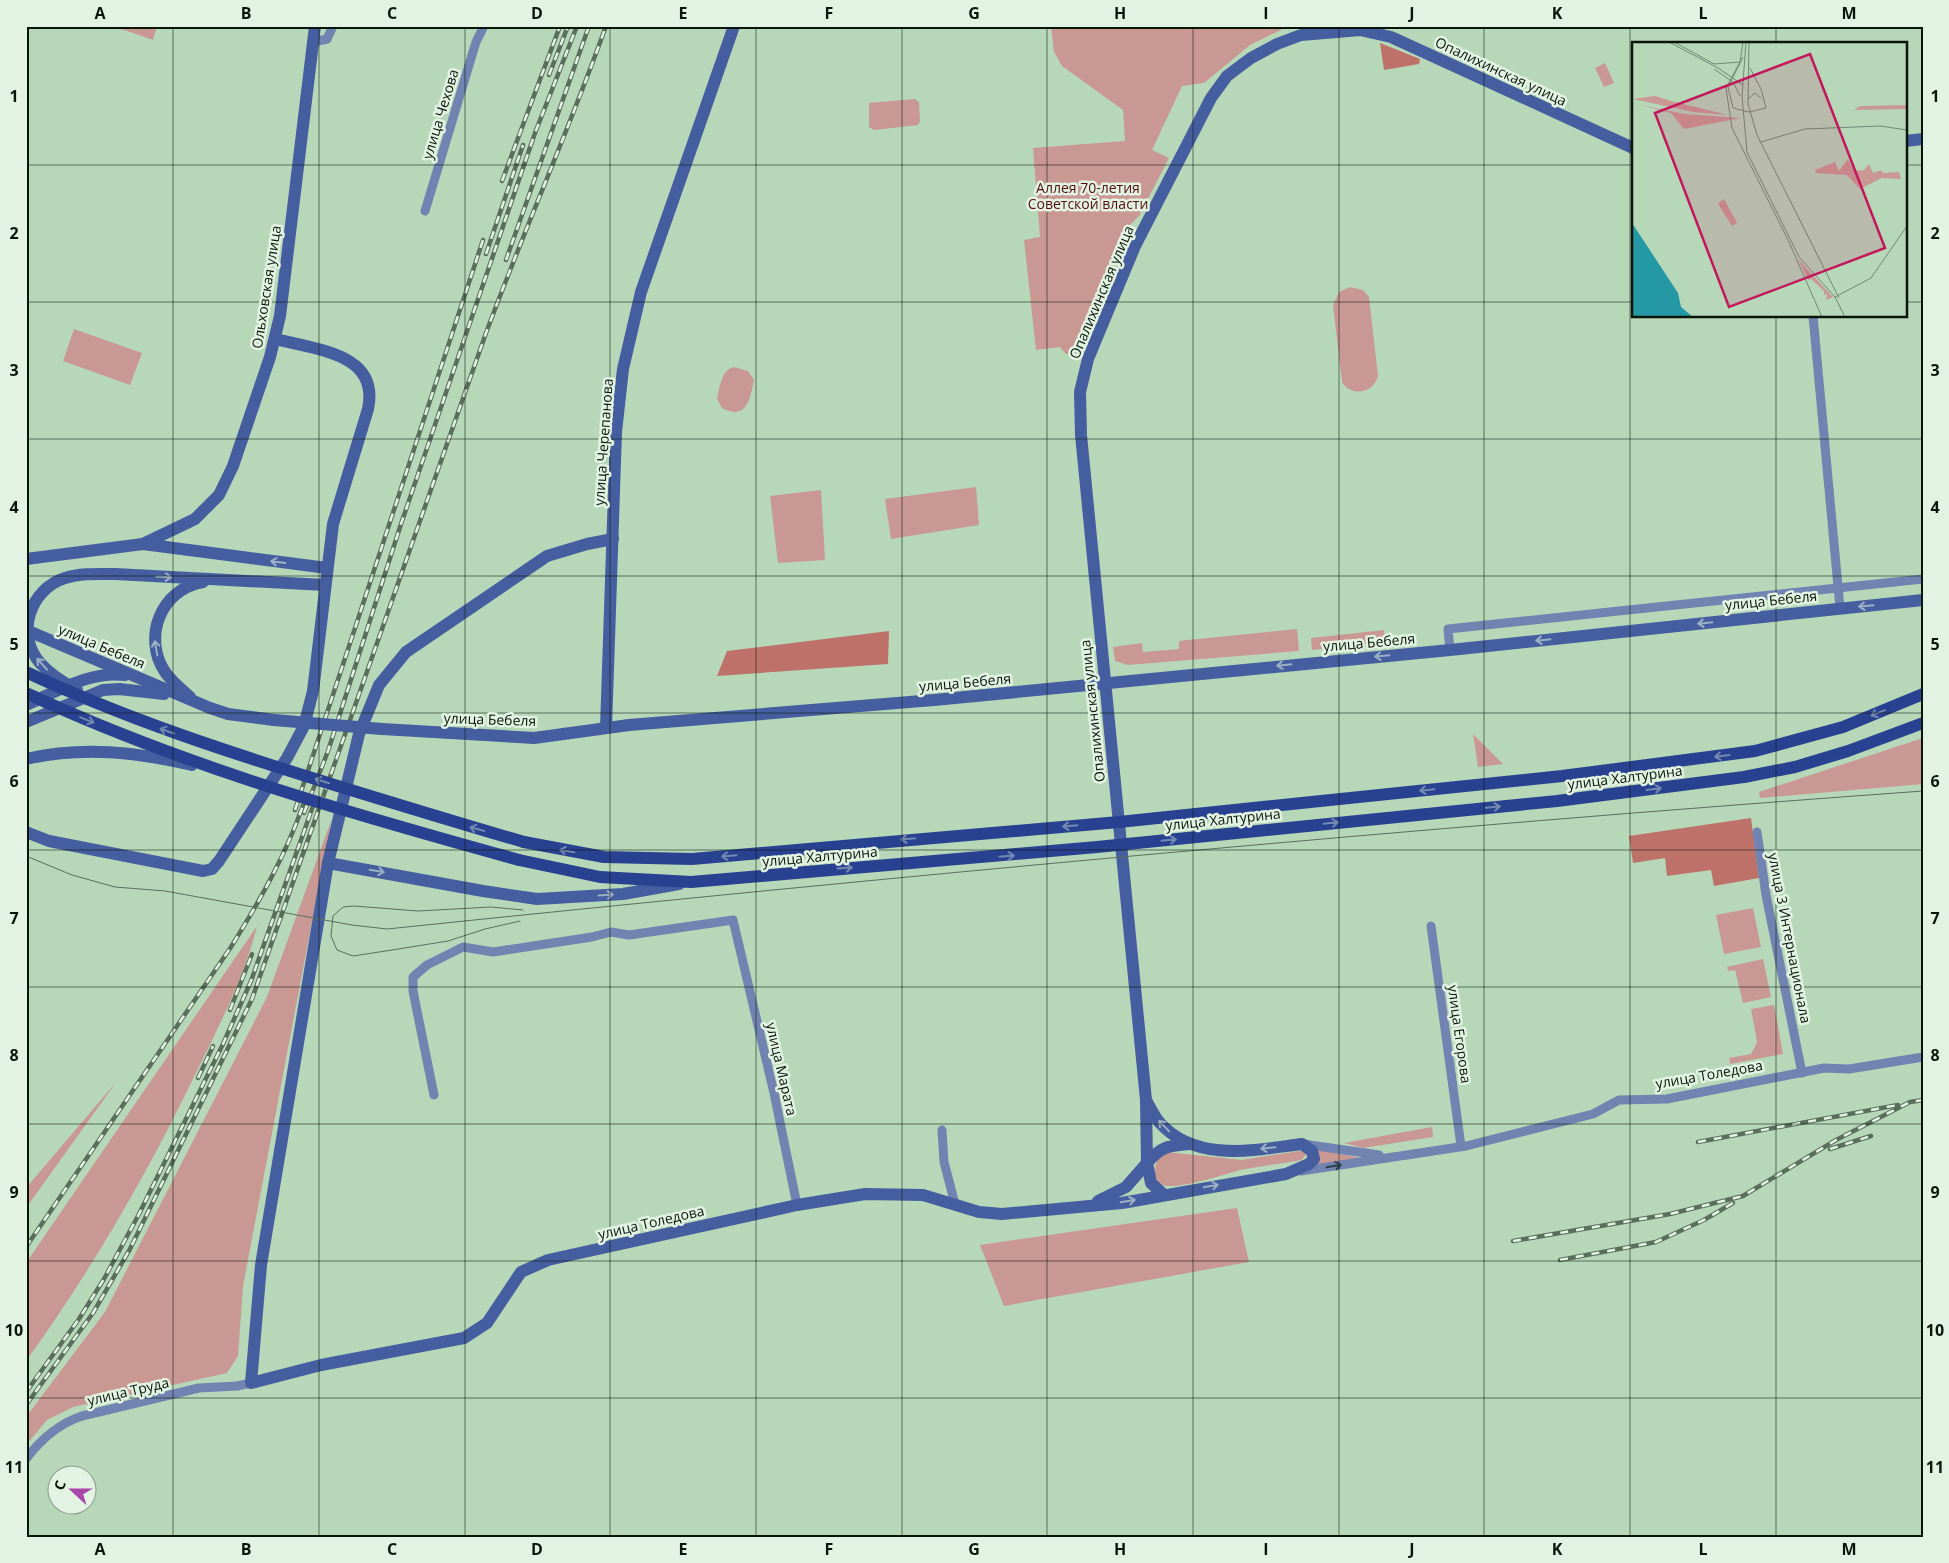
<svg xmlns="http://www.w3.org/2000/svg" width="1949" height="1563" viewBox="0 0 1949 1563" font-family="'Open Sans',sans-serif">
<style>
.green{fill:#c99892}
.forest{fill:#be7169}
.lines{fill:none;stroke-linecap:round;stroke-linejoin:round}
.street{stroke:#7183b0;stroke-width:9}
.secondary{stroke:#455e9f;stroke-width:12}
.primary{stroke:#284291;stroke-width:12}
.tram{stroke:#5a6f5b;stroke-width:1}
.rail-casing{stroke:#5a6f5b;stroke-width:4.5}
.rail{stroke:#e3f3e3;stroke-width:2.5;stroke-dasharray:8;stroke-linecap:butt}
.secondary-bridge{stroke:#455e9f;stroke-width:12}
.primary-bridge{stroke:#284291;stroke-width:12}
.oneway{stroke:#9cb0c4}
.oneway2{stroke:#7389b2}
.oneway3{stroke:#33414c}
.grid{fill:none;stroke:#09150a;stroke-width:1;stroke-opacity:0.55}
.labels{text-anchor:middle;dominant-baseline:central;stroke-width:5;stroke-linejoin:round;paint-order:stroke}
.street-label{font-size:14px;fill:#09150a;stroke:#e3f3e3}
.park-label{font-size:14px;fill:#540d0c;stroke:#e3f3e3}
.inset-road{fill:none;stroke:#718973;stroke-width:1}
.view{fill:#c2185b;fill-opacity:0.15;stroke:#c2185b;stroke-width:2.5}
.inset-edge{fill:none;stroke:#09150a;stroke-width:2.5}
.neatline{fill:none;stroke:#09150a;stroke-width:2}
.grid-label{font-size:16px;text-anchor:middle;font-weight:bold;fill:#09150a}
</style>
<rect width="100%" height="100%" fill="#b7d7b9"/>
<g class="green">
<path d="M 113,26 L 157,26 L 153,40 Z"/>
<path d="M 1051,26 L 1289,26 L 1250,45 L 1204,83 L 1182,86 L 1152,150 L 1169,158 L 1139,216 L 1128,227 L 1079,353 L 1066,354 L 1060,347 L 1036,350 L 1024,240 L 1040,237 L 1033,148 L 1125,141 L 1123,110 L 1062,66 L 1054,52 Z"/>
<path d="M 1605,63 L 1614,83 L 1604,87 L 1595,68 Z"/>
<path d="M 915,99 L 919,102 L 920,121 L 918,125 L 874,130 L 869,127 L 869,103 Z"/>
<path d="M 1350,287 L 1363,290 L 1369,297 L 1378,376 C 1373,394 1351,397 1342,382 L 1333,305 L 1339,292 Z"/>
<path d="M 74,329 L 142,353 L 130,385 L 63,361 Z"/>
<path d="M 734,367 L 748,371 L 754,380 C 750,399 747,421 722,408 L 717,399 C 720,387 721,370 734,367 Z"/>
<path d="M 976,487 L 979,525 L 891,539 L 885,499 Z"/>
<path d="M 821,490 L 825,560 L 778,563 L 770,496 Z"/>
<path d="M 1297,629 L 1299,651 L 1128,665 L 1115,661 L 1113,647 L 1142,643 L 1143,652 L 1179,649 L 1179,641 Z"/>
<path d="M 1384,630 L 1385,642 L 1312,650 L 1311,638 Z"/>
<path d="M 1473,734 L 1503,764 L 1478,767 Z"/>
<path d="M 1923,738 L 1923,784 L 1760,798 L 1759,792 Z"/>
<path d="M 331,821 L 243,1286 L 238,1356 L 227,1373 L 73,1407 L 47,1420 L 26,1445 L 26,1417 L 105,1312 L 267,997 Z"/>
<path d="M 1753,908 L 1761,947 L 1724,954 L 1716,915 Z"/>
<path d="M 257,926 C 244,978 218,1028 194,1077 C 146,1176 91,1271 26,1361 L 26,1263 Z"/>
<path d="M 1763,959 L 1771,997 L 1743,1003 L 1735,970 L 1728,971 L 1727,967 Z"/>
<path d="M 1774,1005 L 1783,1054 L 1730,1064 L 1729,1058 L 1751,1054 L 1757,1042 L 1751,1009 Z"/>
<path d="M 117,1081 L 26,1208 L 26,1188 Z"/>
<path d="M 1432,1127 L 1433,1137 L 1363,1148 L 1344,1143 Z"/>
<path d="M 1317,1148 L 1360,1158 L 1315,1166 Z"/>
<path d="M 1300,1151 L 1305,1152 L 1306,1155 L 1301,1160 C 1280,1164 1260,1166 1240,1170 C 1225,1174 1173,1192 1161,1184 C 1151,1177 1155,1165 1159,1156 L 1167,1152 L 1241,1160 Z"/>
<path d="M 1237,1208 L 1249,1262 L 1004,1306 L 980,1245 Z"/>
</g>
<g class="forest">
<path d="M 1380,43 L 1420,59 L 1419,64 L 1384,70 Z"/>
<path d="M 889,631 L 888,664 L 717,676 L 727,651 Z"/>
<path d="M 1751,818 L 1759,878 L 1714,886 L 1711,870 L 1667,876 L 1665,858 L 1633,863 L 1629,836 Z"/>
</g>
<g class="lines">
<g class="street">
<path d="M 314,42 L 327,39 L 333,26"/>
<path d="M 425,211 L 476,42 L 484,26"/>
<path d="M 1813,316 L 1840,608"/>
<path d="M 1450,650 L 1448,629 L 1923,579"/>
<path d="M 1757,832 L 1766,895 L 1802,1073"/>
<path d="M 1431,926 L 1461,1146"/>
<path d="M 434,1095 L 413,991 L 413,977 L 427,965 L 463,947 L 493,952 L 592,937 L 611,932 L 629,935 L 733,920 L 774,1093 L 797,1205"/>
<path d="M 942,1130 L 944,1162 L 955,1204"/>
<path d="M 1303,1144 L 1379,1155"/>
<path d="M 1301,1171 L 1466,1146 L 1593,1114 L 1619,1100 L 1667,1099 L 1824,1068 L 1849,1069 L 1923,1057"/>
<path d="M 26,1459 C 41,1439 58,1424 82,1416 L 199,1388 L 237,1386 L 251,1383"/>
</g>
<g class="secondary">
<path d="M 1905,141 L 1923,139"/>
<path d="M 613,539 L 587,544 L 547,556 L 406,652 L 379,685 L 359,734 L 328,863 L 261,1265 L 251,1383 L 321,1365 L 464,1338 L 487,1323 L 521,1272 L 548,1260 L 797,1205 L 865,1194 L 923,1195 L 979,1212 L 1002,1214 L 1122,1203 L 1286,1174 L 1309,1164 L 1314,1159 L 1312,1151 L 1302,1144 C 1255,1150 1196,1163 1160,1123 C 1154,1116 1150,1107 1146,1100"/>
<path d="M 143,544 L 195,519 L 219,495 L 233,466 L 270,357 L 280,316 L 315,26"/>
<path d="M 26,559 L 143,544 L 327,568"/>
<path d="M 115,574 L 325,585"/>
<path d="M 26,630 L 210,708 L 228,714 L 274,720"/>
<path d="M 190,697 C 182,690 172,682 165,672 C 142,637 161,589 203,582"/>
<path d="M 26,705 C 58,691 89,671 125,675"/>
<path d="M 26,722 L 103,690 L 119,689 L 164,694"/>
<path d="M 606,728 L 616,432 L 623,369 L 641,292 L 734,26"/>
<path d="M 382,729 L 534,738 L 629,725 L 934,700 L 1450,650 L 1923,600"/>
<path d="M 26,759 C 83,746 136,752 192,765"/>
<path d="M 26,832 L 49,841 L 203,871 L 212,869 L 219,861 L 287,758 L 304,726 L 313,691 L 333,524 L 368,409 C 380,353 316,350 276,339"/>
<path d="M 328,863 L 483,891 L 537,899 L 623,894 L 679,884"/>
<path d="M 1164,1195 L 1151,1183 L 1147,1163 C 1161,1146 1168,1146 1189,1144"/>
<path d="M 1098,1201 L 1126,1187 L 1147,1163 L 1146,1100 L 1081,435 L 1080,392 L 1088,359 L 1135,246 L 1211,98 L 1227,76 L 1251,58 L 1277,44 L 1301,35 L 1360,30 L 1391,37 L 1633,148"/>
</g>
<g class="primary">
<path d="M 524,842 L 604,857 L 692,859 L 1119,822 L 1562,776 L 1755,751 L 1843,727 L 1923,694"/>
<path d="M 519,860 L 600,877 L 691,882 L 1097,847 L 1557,801 L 1744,777 L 1795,767 L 1848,751 L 1923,723"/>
</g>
<g class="tram">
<path d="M 26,856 L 72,875 L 115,887 L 165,891 L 352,925 L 387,929 C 898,876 1410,828 1923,791"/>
<path d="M 520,921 L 485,929 L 448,941 L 392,950 L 353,956 L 337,950 L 331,936 L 333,916 L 343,907 L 354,906 L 418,911 L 491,907 L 523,910"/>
</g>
<defs>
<g id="rail">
<path d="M 549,75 L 568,26"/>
<path d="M 502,181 L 560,26"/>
<path d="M 486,254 L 523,145"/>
<path d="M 506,260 L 589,26"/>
<path d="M 295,810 L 483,240"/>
<path d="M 304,813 L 328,751 L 401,524 L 535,133 L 577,26"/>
<path d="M 230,1010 L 252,954"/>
<path d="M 198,1078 L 213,1046"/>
<path d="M 1698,1142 L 1898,1105"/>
<path d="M 1830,1149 L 1871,1136"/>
<path d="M 1513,1241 L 1670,1214 L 1743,1196 L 1836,1140 L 1910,1102 L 1923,1100"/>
<path d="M 26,1247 L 231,947 C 259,902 286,855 303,805"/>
<path d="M 1560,1260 L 1656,1242 L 1704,1220 L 1733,1203"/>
<path d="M 26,1392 L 79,1319 L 104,1279 L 139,1214 L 223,1044 L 251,981 L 313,806"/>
<path d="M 26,1405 L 93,1313 L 130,1249 L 252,999 L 486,333 C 524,230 569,130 606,26"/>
</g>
</defs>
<use href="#rail" class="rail-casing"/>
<use href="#rail" class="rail"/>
<g class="secondary-bridge">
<path d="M 77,690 C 64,683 50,674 40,663 C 15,634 30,589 65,578 C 81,573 98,574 115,574"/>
<path d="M 274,720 L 382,729"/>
</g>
<g class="primary-bridge">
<path d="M 26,672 C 124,718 225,751 328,783 C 393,803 458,823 524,842"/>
<path d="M 26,693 C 183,766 352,814 519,860"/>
</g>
</g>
<defs><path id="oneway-shaft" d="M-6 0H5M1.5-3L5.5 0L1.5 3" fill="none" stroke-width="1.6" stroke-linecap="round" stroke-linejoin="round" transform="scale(1.25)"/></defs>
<g class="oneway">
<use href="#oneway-shaft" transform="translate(278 562) rotate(-173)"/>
<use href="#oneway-shaft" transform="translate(164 577) rotate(3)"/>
<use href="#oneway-shaft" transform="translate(1866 606) rotate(175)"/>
<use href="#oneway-shaft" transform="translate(1705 623) rotate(174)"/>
<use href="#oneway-shaft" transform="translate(1543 640) rotate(174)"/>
<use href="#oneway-shaft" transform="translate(156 648) rotate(-100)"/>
<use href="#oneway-shaft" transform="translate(1382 656) rotate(175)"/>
<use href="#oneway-shaft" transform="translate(42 664) rotate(-132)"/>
<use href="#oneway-shaft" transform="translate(1284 665) rotate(174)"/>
<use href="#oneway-shaft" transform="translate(377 871) rotate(10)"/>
<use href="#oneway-shaft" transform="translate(606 895) rotate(-4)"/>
<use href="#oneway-shaft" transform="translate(1164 1126) rotate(-134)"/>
<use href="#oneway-shaft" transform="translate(1268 1148) rotate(174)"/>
<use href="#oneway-shaft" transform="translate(1211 1186) rotate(-10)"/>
<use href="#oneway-shaft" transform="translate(1128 1201) rotate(-9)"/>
</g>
<g class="oneway2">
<use href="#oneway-shaft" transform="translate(1878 713) rotate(158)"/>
<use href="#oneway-shaft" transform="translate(87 720) rotate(22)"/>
<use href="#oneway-shaft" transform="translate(167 731) rotate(-161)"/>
<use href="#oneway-shaft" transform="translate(1722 756) rotate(173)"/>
<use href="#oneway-shaft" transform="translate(322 781) rotate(-163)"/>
<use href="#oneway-shaft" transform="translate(1654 789) rotate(-7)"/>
<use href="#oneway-shaft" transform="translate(1427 790) rotate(174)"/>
<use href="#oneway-shaft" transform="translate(1493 807) rotate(-5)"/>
<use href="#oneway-shaft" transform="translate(1331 823) rotate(-6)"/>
<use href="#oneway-shaft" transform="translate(1070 826) rotate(175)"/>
<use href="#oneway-shaft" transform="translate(477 829) rotate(-164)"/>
<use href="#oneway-shaft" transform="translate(908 839) rotate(175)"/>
<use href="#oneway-shaft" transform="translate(1169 840) rotate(-6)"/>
<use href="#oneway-shaft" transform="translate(567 851) rotate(-170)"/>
<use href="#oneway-shaft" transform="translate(729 856) rotate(175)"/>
<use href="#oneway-shaft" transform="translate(1007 856) rotate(-5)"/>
<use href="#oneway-shaft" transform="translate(845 868) rotate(-4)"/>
</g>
<use class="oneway3" href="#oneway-shaft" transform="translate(1334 1166) rotate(-10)"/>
<path class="grid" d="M 173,26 L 173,1537M 319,26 L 319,1537M 465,26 L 465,1537M 610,26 L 610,1537M 756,26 L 756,1537M 902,26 L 902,1537M 1047,26 L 1047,1537M 1193,26 L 1193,1537M 1339,26 L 1339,1537M 1484,26 L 1484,1537M 1630,26 L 1630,1537M 1776,26 L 1776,44M 26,165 L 1633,165M 1905,165 L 1923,165M 26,302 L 1633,302M 1905,302 L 1923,302M 1776,316 L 1776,1537M 26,439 L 1923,439M 26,576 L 1923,576M 26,713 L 1923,713M 26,850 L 1923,850M 26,987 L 1923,987M 26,1124 L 1923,1124M 26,1261 L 1923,1261M 26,1398 L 1923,1398"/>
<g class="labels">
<g class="street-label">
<text transform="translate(1501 71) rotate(25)">Опалихинская улица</text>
<text transform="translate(440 114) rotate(-73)">улица Чехова</text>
<text transform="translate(266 287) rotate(-81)">Ольховская улица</text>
<text transform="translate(1101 292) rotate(-67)">Опалихинская улица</text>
<text transform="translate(603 442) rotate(-86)">улица Черепанова</text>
<text transform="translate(1771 600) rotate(-6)">улица Бебеля</text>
<text transform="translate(1369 642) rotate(-5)">улица Бебеля</text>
<text transform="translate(102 646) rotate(23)">улица Бебеля</text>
<text transform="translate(965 682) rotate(-5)">улица Бебеля</text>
<text transform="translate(1092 711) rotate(-96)">Опалихинская улица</text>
<text transform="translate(490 719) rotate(2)">улица Бебеля</text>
<text transform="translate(1625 777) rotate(-7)">улица Халтурина</text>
<text transform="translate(1223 819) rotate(-6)">улица Халтурина</text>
<text transform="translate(820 856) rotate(-5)">улица Халтурина</text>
<text transform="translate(1790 938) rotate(79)">улица 3 Интернационала</text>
<text transform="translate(1460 1034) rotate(82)">улица Егорова</text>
<text transform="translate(782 1069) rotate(77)">улица Марата</text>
<text transform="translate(1709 1074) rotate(-10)">улица Толедова</text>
<text transform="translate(651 1222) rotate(-13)">улица Толедова</text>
<text transform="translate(128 1391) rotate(-13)">улица Труда</text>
</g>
<g class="park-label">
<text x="1088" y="187">Аллея 70-летия<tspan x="1088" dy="16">Советской власти</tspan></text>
</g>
</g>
<g transform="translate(1632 42)">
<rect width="275" height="275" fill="#b7d7b9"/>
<path d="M 23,54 L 43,60 L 96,73 L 61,70 L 1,57 ZM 5,62 L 52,72 L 109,76 L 52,87 L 39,71 ZM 275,63 L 275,67 L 222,68 L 228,64 ZM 216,117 L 222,129 L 232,128 L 237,122 L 241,131 L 249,128 L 251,131 L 267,130 L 269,137 L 250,136 L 228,147 L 215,133 L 184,131 L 183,128 L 203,120 L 207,129 ZM 92,157 L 105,181 L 100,184 L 86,162 ZM 166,217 L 201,255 L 199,256 L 194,258 L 195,252 L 192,253 L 192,249 L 179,237 L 176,238 Z" fill="#c99892"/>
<path d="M 0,181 L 46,251 L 49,265 L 61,275 L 0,275 Z" fill="#2598a5"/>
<path class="inset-road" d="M 37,0 L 86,26 L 111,43M 42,0 L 82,22 L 108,20M 111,0 L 108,20 L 94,46 L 100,86 L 156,198 L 190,275M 114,0 L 110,54 L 115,110 L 167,215 L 203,255 L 213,275M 117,0 L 116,62 L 125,93 L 207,256M 111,15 L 96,45 L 101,66 L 117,70 L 134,66 L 129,47 L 118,26M 82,27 L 101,40 L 108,54M 116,57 L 123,51 L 129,56M 129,100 L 173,87 L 248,84 L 275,88M 203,255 L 239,236 L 275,184"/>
<path class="view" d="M 178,12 L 253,206 L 97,265 L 23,71 Z"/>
<rect width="275" height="275" class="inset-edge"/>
</g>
<rect width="1949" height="1563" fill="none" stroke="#e3f3e3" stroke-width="55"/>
<g transform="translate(72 1490) rotate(291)"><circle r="24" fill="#e3f3e3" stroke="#8c9a8c"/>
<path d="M0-4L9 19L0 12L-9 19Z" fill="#a845aa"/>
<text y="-8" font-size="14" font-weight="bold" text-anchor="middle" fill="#09150a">С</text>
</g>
<rect x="28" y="28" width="1894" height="1508" class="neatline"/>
<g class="grid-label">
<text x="100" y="19">A</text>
<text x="246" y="19">B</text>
<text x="392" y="19">C</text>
<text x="537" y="19">D</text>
<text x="683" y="19">E</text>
<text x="829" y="19">F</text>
<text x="974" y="19">G</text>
<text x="1120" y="19">H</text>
<text x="1266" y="19">I</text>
<text x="1412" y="19">J</text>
<text x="1557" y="19">K</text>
<text x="1703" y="19">L</text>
<text x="1849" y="19">M</text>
<text x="14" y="102">1</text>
<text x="1935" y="102">1</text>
<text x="14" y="239">2</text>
<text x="1935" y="239">2</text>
<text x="14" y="376">3</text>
<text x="1935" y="376">3</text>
<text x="14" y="513">4</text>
<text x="1935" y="513">4</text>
<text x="14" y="650">5</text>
<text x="1935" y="650">5</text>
<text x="14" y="787">6</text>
<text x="1935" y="787">6</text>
<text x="14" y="924">7</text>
<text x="1935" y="924">7</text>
<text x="14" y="1061">8</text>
<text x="1935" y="1061">8</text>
<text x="14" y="1198">9</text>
<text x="1935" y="1198">9</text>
<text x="14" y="1336">10</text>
<text x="1935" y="1336">10</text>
<text x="14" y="1473">11</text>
<text x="1935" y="1473">11</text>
<text x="100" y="1555">A</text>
<text x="246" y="1555">B</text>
<text x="392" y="1555">C</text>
<text x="537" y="1555">D</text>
<text x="683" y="1555">E</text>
<text x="829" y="1555">F</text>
<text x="974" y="1555">G</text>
<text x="1120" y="1555">H</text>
<text x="1266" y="1555">I</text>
<text x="1412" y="1555">J</text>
<text x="1557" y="1555">K</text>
<text x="1703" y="1555">L</text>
<text x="1849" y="1555">M</text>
</g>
</svg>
